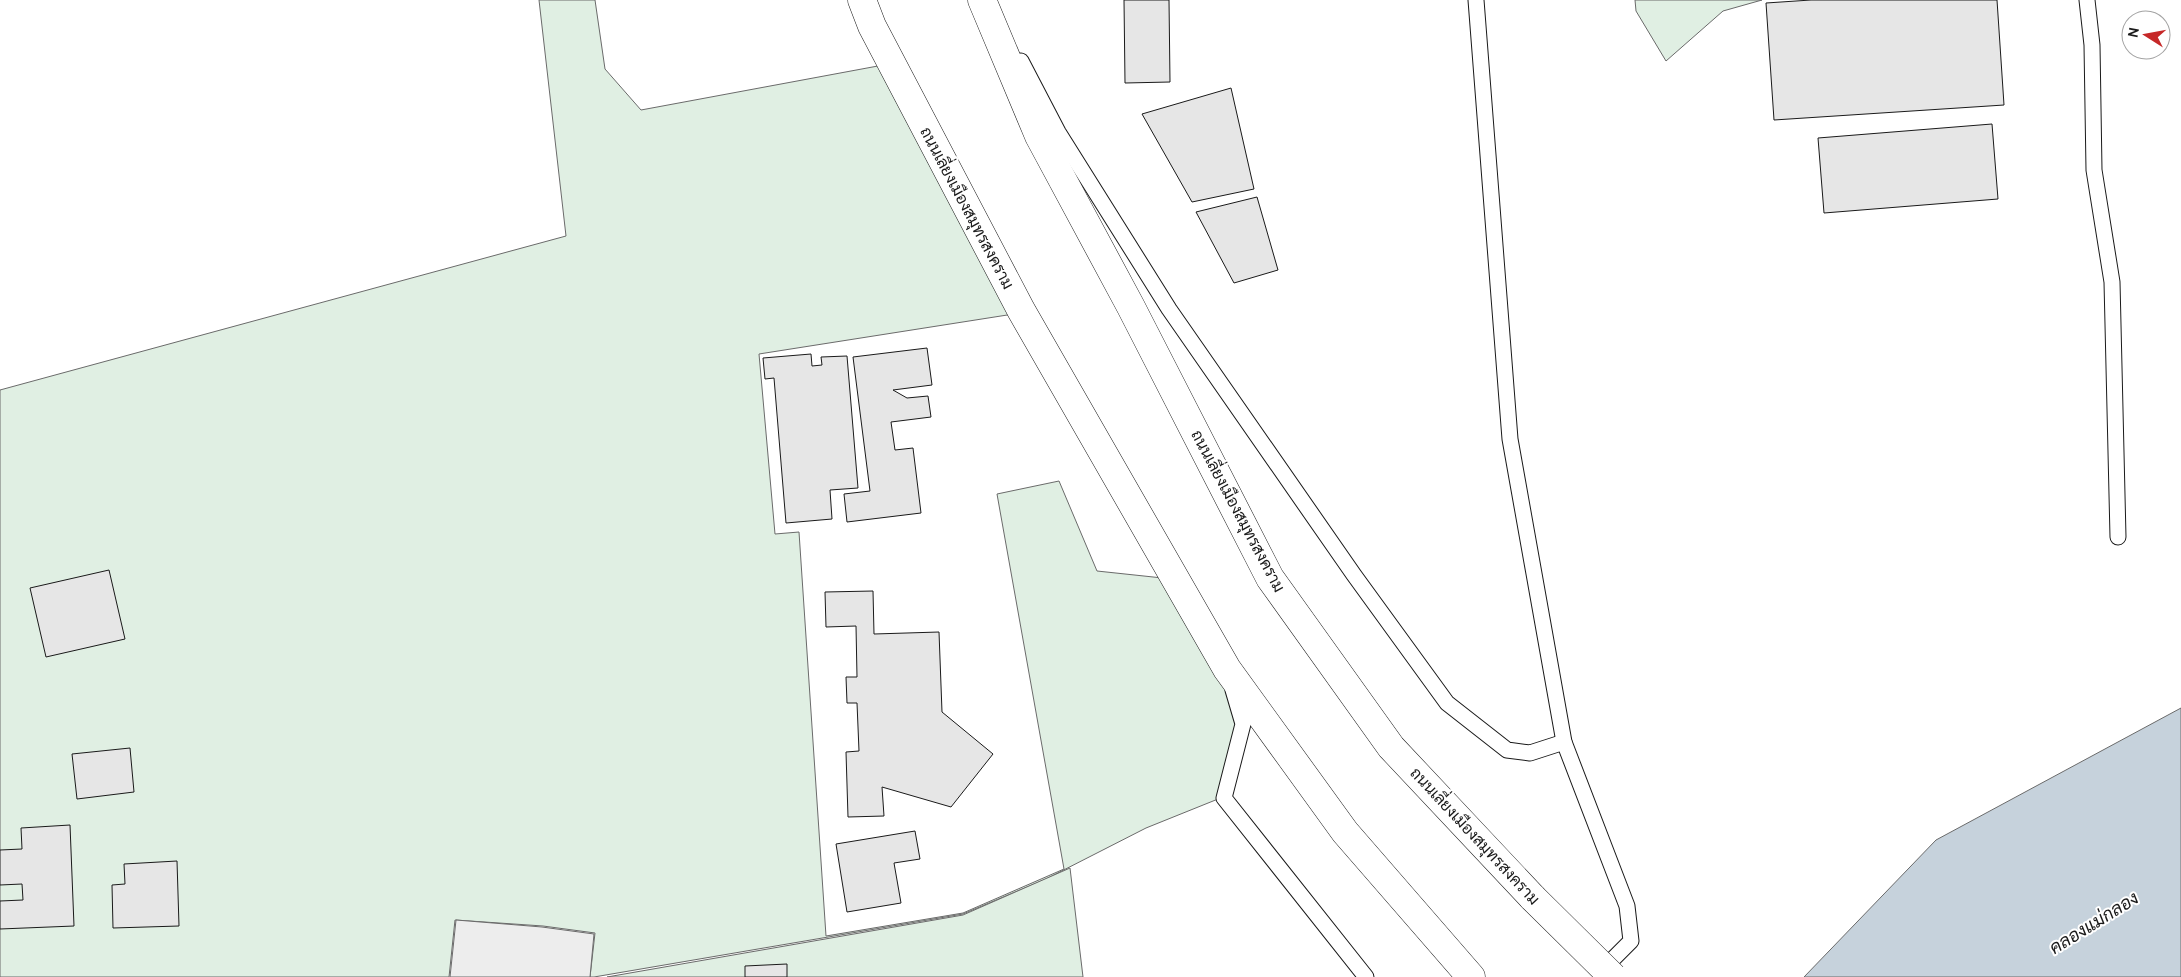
<svg xmlns="http://www.w3.org/2000/svg" width="2181" height="977" viewBox="0 0 2181 977" font-family="Cabin,Sarabun,sans-serif">
<style>
.green{fill:#e0efe3;stroke:#6a6a6a;fill-rule:evenodd}
.parking{fill:#ededed;stroke:#6a6a6a}
.water{fill:#c6d2dc;stroke:#6a6a6a}
.building{fill:#e6e6e6;stroke:#1a1a1a}
.lines{fill:none;stroke-linecap:round;stroke-linejoin:round}
.service-casing{stroke:#1a1a1a;stroke-width:17}
.secondary-casing{stroke:#1a1a1a;stroke-width:29}
.service{stroke:#fff;stroke-width:15}
.secondary{stroke:#fff;stroke-width:28}
.secondary-bridge-casing{stroke:#1a1a1a;stroke-width:29;stroke-linecap:butt}
.secondary-bridge{stroke:#fff;stroke-width:28}
.labels{text-anchor:middle;dominant-baseline:central;stroke-width:4;stroke-linejoin:round;paint-order:stroke}
.street-label{font-size:16px;fill:#1a1a1a;stroke:#fff}
.water-label{font-size:18px;font-style:italic;fill:#1a1a1a;stroke:#fff}
</style>
<rect width="100%" height="100%" fill="#fff"/>
<g class="green">
<path d="M 539,0 L 595,0 L 605,69 L 641,110 L 894,63 L 1226,669 L 1242,723 L 1223,797 L 1146,828 L 1046,879 L 963,914 L 594,977 L 590,977 L 595,933 L 543,926 L 455,920 L 449,977 L 0,977 L 0,390 L 566,236 ZM 1020,313 L 1172,579 L 1097,571 L 1059,481 L 997,494 L 1064,869 L 963,913 L 826,936 L 799,532 L 775,534 L 759,354 Z"/>
<path d="M 1635,0 L 1762,0 L 1723,11 L 1666,61 L 1636,11 Z"/>
<path d="M 1070,868 L 1083,977 L 607,977 L 963,915 Z"/>
</g>
<path class="parking" d="M 456,920 L 542,927 L 594,934 L 590,977 L 450,977 Z"/>
<path class="water" d="M 2181,708 L 2181,977 L 1804,977 L 1936,840 Z"/>
<g class="building">
<path d="M 1124,0 L 1169,0 L 1170,82 L 1125,83 Z"/>
<path d="M 1811,0 L 1997,0 L 2004,105 L 1774,120 L 1766,3 Z"/>
<path d="M 1231,88 L 1254,189 L 1192,202 L 1142,114 Z"/>
<path d="M 1992,124 L 1998,199 L 1824,213 L 1818,138 Z"/>
<path d="M 1257,197 L 1278,270 L 1234,283 L 1196,212 Z"/>
<path d="M 927,348 L 932,385 L 893,390 L 907,398 L 928,396 L 931,417 L 891,422 L 895,450 L 913,448 L 921,513 L 847,522 L 844,494 L 870,491 L 853,357 Z"/>
<path d="M 811,354 L 812,366 L 822,365 L 821,357 L 847,356 L 858,488 L 830,490 L 832,519 L 786,523 L 774,378 L 765,379 L 763,358 Z"/>
<path d="M 109,570 L 125,639 L 46,657 L 30,588 Z"/>
<path d="M 873,591 L 874,634 L 939,632 L 942,712 L 993,754 L 951,807 L 882,787 L 884,816 L 848,817 L 846,752 L 859,751 L 857,703 L 847,703 L 846,677 L 857,677 L 856,626 L 826,627 L 825,592 Z"/>
<path d="M 130,748 L 134,792 L 77,799 L 72,754 Z"/>
<path d="M 70,825 L 74,926 L 0,929 L 0,901 L 23,900 L 22,884 L 0,885 L 0,850 L 22,849 L 21,828 Z"/>
<path d="M 915,831 L 920,859 L 894,863 L 901,903 L 847,912 L 836,844 Z"/>
<path d="M 177,861 L 179,926 L 113,928 L 112,885 L 125,884 L 124,864 Z"/>
<path d="M 787,964 L 787,977 L 745,977 L 745,966 Z"/>
</g>
<g class="lines">
<defs>
<g id="service">
<path d="M 1476,0 L 1510,439 L 1564,742 L 1627,906 L 1631,941 L 1600,972"/>
<path d="M 2087,0 L 2092,45 L 2094,170 L 2112,282 L 2118,537"/>
<path d="M 1021,61 L 1058,132 L 1169,309 L 1354,575 L 1447,703 L 1507,750 L 1530,753 L 1564,742"/>
<path d="M 1233,690 L 1243,724 L 1224,798 L 1366,977"/>
</g>
<g id="secondary">
<path d="M 862,0 L 872,26 L 1021,310 L 1227,669 L 1345,832 L 1471,977"/>
<path d="M 982,0 L 1039,136 L 1131,307 L 1270,578 L 1391,747 L 1533,898"/>
</g>
</defs>
<use href="#service" class="service-casing"/>
<use href="#secondary" class="secondary-casing"/>
<use href="#service" class="service"/>
<use href="#secondary" class="secondary"/>
<defs>
<path id="secondary-bridge" d="M 1533,898 L 1613,977"/>
</defs>
<use href="#secondary-bridge" class="secondary-bridge-casing"/>
<use href="#secondary-bridge" class="secondary-bridge"/>
</g>
<g class="labels">
<g class="street-label">
<text transform="translate(967 208) rotate(62)">ถนนเลี่ยงเมืองสมุทรสงคราม</text>
<text transform="translate(1238 511) rotate(62)">ถนนเลี่ยงเมืองสมุทรสงคราม</text>
<text transform="translate(1475 836) rotate(47)">ถนนเลี่ยงเมืองสมุทรสงคราม</text>
</g>
<g class="water-label">
<text transform="translate(2094 923) rotate(-32)">คลองแม่กลอง</text>
</g>
</g>
<g transform="translate(2146 35) rotate(281)"><circle r="24" fill="#ffffff" stroke="#a3a3a3"/>
<path d="M0-4L9 19L0 12L-9 19Z" fill="#c62828"/>
<text y="-8" font-size="14" font-weight="bold" text-anchor="middle" fill="#1a1a1a">N</text>
</g>
</svg>
